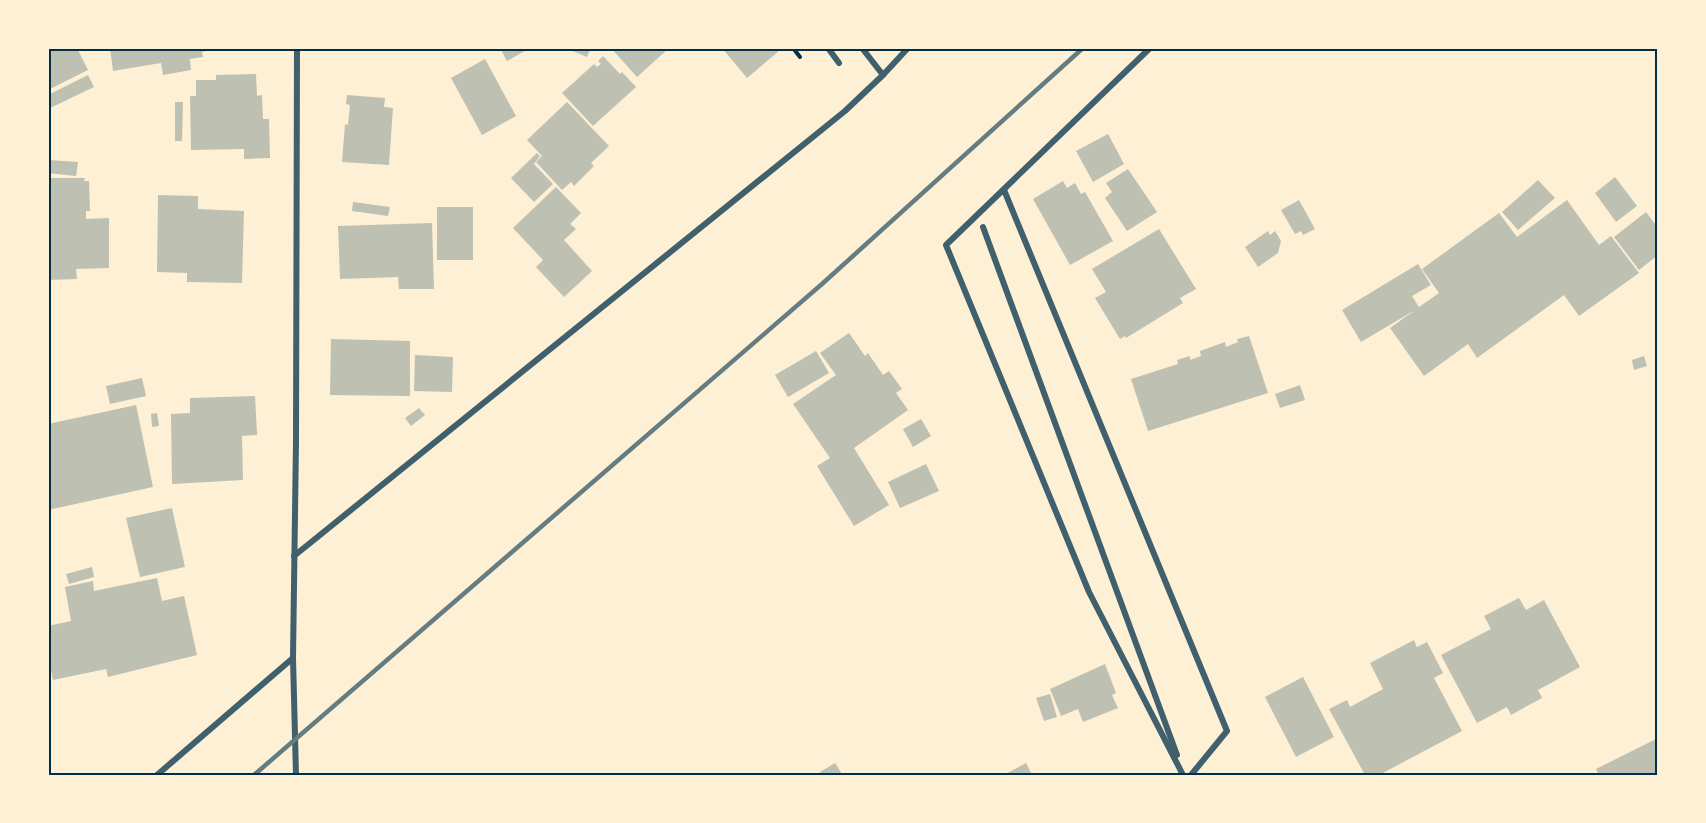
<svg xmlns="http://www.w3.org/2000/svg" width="1706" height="823" viewBox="0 0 1706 823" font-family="Raleway,sans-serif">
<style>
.building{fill:#bec0b2}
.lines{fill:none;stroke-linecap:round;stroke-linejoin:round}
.path{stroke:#003049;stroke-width:4}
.minor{stroke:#3f606c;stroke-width:6}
.rail{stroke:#657d81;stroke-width:4.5}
.neatline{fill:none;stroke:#003049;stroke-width:2}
</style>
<rect width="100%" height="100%" fill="#fdf0d5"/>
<g class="building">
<path d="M 48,48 L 77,48 L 88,70 L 48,90 Z"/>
<path d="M 110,48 L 215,48 L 215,49 L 202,52 L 203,57 L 190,59 L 191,70 L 163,75 L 161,63 L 113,71 Z"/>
<path d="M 500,48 L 530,48 L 507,61 Z"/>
<path d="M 571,48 L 591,48 L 587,57 L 570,50 Z"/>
<path d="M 611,48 L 669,48 L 637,77 Z"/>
<path d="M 722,48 L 777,48 L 779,51 L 747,78 Z"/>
<path d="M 603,56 L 620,74 L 622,72 L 636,87 L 593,126 L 562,93 L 594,64 L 597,67 L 601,64 L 598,61 Z"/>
<path d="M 485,59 L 516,116 L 482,135 L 451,78 Z"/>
<path d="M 256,74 L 257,96 L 262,95 L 263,119 L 269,119 L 270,158 L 244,159 L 244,149 L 191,150 L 190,96 L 196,96 L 196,80 L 216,80 L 216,75 Z"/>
<path d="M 88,75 L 94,87 L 48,109 L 48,95 Z"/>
<path d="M 347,95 L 385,98 L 384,107 L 393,108 L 389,165 L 342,162 L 345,124 L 348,125 L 350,105 L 346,104 Z"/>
<path d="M 175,102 L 183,102 L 182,141 L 175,141 Z"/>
<path d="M 567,102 L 609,146 L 591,163 L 594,166 L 574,186 L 571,182 L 562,190 L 536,162 L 542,156 L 527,140 Z"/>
<path d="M 1108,134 L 1124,164 L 1093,182 L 1076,151 Z"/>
<path d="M 537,153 L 540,156 L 534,164 L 553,184 L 534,202 L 511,178 Z"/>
<path d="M 48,160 L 78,162 L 76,176 L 48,173 Z"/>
<path d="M 1128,169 L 1157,212 L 1127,231 L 1105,198 L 1112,192 L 1106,183 Z"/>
<path d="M 1615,177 L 1637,206 L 1616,222 L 1595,193 Z"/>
<path d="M 48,178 L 85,178 L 84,181 L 89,181 L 90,211 L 86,211 L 86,219 L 109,218 L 109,268 L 76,269 L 77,279 L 48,280 Z"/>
<path d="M 1538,180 L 1555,198 L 1518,230 L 1502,212 Z"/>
<path d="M 1063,181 L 1067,188 L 1075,183 L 1081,194 L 1085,192 L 1113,241 L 1070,265 L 1033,199 Z"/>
<path d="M 556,187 L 581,213 L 570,224 L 576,229 L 564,240 L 592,271 L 564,297 L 536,267 L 543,260 L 513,228 Z"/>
<path d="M 158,195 L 198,196 L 198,209 L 244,211 L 242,283 L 187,282 L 187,273 L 157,272 Z"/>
<path d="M 1299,200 L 1315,229 L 1303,235 L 1301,231 L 1295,234 L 1281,210 Z"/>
<path d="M 1567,200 L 1599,245 L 1611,236 L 1639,273 L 1579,316 L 1564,295 L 1477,358 L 1468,344 L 1424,376 L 1390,328 L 1415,310 L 1361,342 L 1342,310 L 1418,264 L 1431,285 L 1412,296 L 1419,307 L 1439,293 L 1422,269 L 1499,213 L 1517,237 Z"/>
<path d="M 353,202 L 390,207 L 388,216 L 352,211 Z"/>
<rect x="437" y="207" width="36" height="53"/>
<path d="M 1646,212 L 1658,228 L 1658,255 L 1639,270 L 1614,237 Z"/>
<path d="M 432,223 L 434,289 L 399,289 L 398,277 L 340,279 L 338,226 Z"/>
<path d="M 1159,229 L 1196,289 L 1180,298 L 1183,303 L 1126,338 L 1125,336 L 1120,339 L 1095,298 L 1106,292 L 1092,269 Z"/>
<path d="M 1268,231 L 1270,235 L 1275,231 L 1281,241 L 1278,253 L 1258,267 L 1245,247 Z"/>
<path d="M 849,333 L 865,356 L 868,353 L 883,375 L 889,371 L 902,389 L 896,393 L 908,410 L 854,448 L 889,505 L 854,526 L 817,466 L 830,458 L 793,404 L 836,375 L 820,353 Z"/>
<path d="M 1249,336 L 1268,393 L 1148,431 L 1131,379 L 1178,364 L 1177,360 L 1190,356 L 1190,360 L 1201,356 L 1200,351 L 1225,342 L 1226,347 L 1238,342 L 1237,339 Z"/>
<path d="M 331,339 L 410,341 L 410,396 L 330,395 Z"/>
<path d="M 816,351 L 829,373 L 788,397 L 775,375 Z"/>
<path d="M 415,355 L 453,357 L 452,392 L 414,391 Z"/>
<path d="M 1644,356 L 1647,366 L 1634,370 L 1632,360 Z"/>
<path d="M 142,378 L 146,396 L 110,404 L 106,386 Z"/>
<path d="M 1300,385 L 1305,400 L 1280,408 L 1275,394 Z"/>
<path d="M 255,396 L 257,435 L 242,436 L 243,480 L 172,484 L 171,414 L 190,413 L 190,398 Z"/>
<path d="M 136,405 L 153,487 L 48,510 L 48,424 Z"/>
<path d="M 419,408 L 425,415 L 411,426 L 405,418 Z"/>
<path d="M 157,413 L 159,426 L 152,427 L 151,414 Z"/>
<path d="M 921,419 L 931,436 L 913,447 L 903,429 Z"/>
<path d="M 926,464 L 939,491 L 900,508 L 888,482 Z"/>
<path d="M 172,508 L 185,567 L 140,577 L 126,518 Z"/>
<path d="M 92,567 L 94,577 L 69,584 L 66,574 Z"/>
<path d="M 157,578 L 162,601 L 184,596 L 197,655 L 108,677 L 106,669 L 53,680 L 48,655 L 48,626 L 71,621 L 65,587 L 93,581 L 94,591 Z"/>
<path d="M 1519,598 L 1526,610 L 1544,600 L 1580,667 L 1538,690 L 1542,698 L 1511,715 L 1507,707 L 1477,723 L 1441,655 L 1491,629 L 1484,616 Z"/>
<path d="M 1414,640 L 1417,647 L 1427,642 L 1443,673 L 1434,678 L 1462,731 L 1379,775 L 1365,775 L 1329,709 L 1347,700 L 1350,707 L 1383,689 L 1370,663 Z"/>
<path d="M 1105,664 L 1116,693 L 1112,695 L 1118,708 L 1083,722 L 1078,709 L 1061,716 L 1050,689 Z"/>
<path d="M 1303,677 L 1334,737 L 1296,757 L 1265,697 Z"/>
<path d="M 1050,694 L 1057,717 L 1044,721 L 1036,698 Z"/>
<path d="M 1658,738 L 1658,775 L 1599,775 L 1596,769 Z"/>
<path d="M 835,763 L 842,774 L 822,775 L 820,772 Z"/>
<path d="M 1026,763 L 1032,775 L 1004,775 Z"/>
</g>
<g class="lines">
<path class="path" d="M 793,48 L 800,57"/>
<g class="minor">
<path d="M 828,48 L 839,63"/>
<path d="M 862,48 L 883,75"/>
<path d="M 1150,48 L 946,245 L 1089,592 L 1183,775"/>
<path d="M 1004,190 L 1227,731 L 1191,775"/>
<path d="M 983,227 L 1177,755"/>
<path d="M 294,556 L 845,111 L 883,75 L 908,48"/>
<path d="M 157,775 L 293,658"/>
<path d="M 296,775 L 293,658 L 296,441 L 297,48"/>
</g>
<path class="rail" d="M 254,775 L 822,284 L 1083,48"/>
</g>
<rect width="1706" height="823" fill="none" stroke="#fdf0d5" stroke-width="99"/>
<rect x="50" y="50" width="1606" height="724" class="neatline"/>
</svg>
